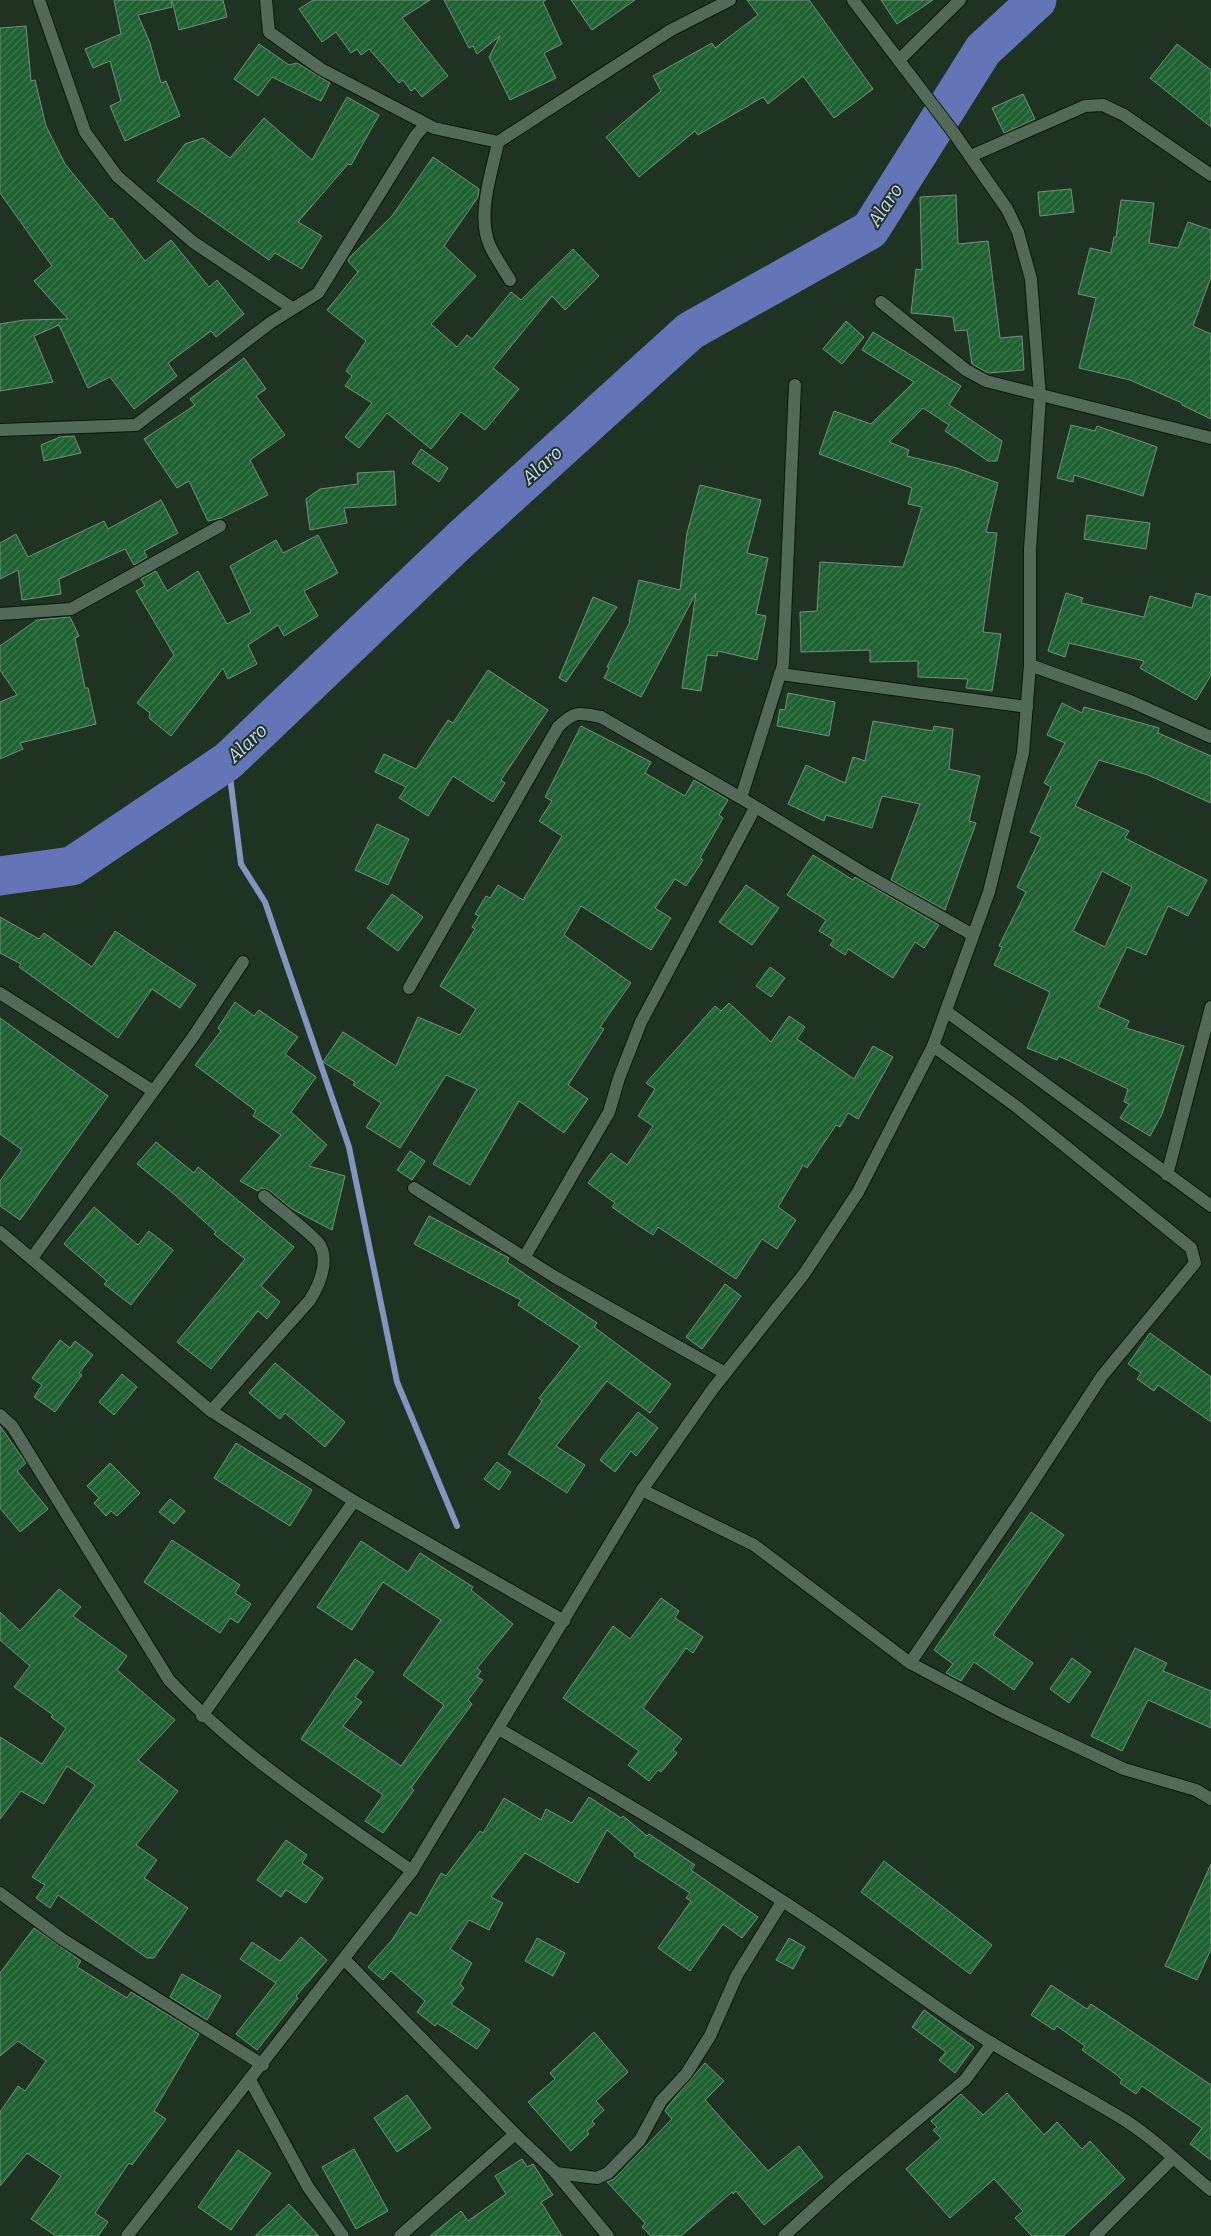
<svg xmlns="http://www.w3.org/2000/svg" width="1211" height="2236" viewBox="0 0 1211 2236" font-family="Bitter,serif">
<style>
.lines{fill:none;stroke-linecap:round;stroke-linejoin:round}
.stream{stroke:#8494bf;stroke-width:6}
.river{stroke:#6375b6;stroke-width:39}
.building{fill:url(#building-hatch);stroke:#778e7a;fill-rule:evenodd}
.street-casing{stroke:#071a0b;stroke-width:14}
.secondary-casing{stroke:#071a0b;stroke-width:14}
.street{stroke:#546a58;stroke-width:12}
.secondary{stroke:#546a58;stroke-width:12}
.labels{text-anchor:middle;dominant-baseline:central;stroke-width:4;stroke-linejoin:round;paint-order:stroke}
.water-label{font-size:19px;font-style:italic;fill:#cdd9fe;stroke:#1f3322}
</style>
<defs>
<pattern id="building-hatch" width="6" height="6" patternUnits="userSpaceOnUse" patternTransform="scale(1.25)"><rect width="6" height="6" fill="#1f6232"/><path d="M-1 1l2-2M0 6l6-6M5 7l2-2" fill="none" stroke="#3f784f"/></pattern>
</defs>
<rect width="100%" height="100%" fill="#1f3322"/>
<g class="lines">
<path class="stream" d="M 228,761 L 241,864 L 265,902 L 349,1147 L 397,1382 L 457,1526"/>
<path class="river" d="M 0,876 L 72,866 L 228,761 L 460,540 L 690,331 L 870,230 L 983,50 L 1037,0"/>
</g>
<g class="building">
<path d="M 114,0 L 171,0 L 172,7 L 138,15 L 150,43 L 161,83 L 166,81 L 180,116 L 125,141 L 110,106 L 121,101 L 110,61 L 93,68 L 85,49 L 121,34 Z"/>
<path d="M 172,0 L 223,0 L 227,17 L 179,30 Z"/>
<path d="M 313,0 L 430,0 L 402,18 L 448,76 L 422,97 L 415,88 L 411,91 L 403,80 L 399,83 L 369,49 L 361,55 L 357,49 L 351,53 L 336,32 L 322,42 L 299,9 Z"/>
<path d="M 444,0 L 546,0 L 543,2 L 562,44 L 544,53 L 556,78 L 510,100 L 489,57 L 500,36 L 477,54 L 473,46 L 469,48 Z"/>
<path d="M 571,0 L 635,0 L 592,30 Z"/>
<path d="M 747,0 L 809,0 L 873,89 L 834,118 L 803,76 L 768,104 L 763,97 L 698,135 L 695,131 L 639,177 L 606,137 L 661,91 L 653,76 L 712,43 L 715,48 L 758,15 Z"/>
<path d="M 881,0 L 933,0 L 897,24 Z"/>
<path d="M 26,26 L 31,81 L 35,80 L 46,126 L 65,164 L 110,219 L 112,218 L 145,261 L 171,240 L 209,287 L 217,280 L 244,314 L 216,337 L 211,331 L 168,363 L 177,376 L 134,409 L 110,377 L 88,388 L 59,325 L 34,336 L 53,382 L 0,391 L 0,324 L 24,320 L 68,319 L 34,281 L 52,266 L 0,193 L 0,28 Z"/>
<path d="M 259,44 L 289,65 L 297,63 L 330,83 L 321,101 L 272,77 L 258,96 L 234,79 Z"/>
<path d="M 1177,44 L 1211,70 L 1211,127 L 1150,78 Z"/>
<path d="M 1023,94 L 1035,119 L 1004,133 L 992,108 Z"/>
<path d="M 347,97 L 379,115 L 351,165 L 348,164 L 298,222 L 322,236 L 302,269 L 275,253 L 269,260 L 157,181 L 185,144 L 203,138 L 230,158 L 264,118 L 312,160 Z"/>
<path d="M 433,157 L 479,189 L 478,197 L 444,246 L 476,276 L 431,324 L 457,347 L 467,335 L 472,339 L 511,292 L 521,300 L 573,249 L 599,276 L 565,310 L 552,296 L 493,368 L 519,389 L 485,430 L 461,412 L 431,449 L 387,413 L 359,448 L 345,437 L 372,403 L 345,386 L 352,376 L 346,371 L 366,341 L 327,310 L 358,272 L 348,261 L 350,257 L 392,216 Z"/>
<path d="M 1071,189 L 1074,212 L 1040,216 L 1038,192 Z"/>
<path d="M 956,195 L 958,244 L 988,241 L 1000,338 L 1022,336 L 1024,370 L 988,373 L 972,364 L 967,330 L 955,331 L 953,317 L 911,313 L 916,269 L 922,270 L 920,197 Z"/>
<path d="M 1121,200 L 1154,203 L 1149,243 L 1178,248 L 1188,222 L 1211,230 L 1211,277 L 1193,326 L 1211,334 L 1211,419 L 1182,405 L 1182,403 L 1130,380 L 1079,368 L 1096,298 L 1078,294 L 1090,248 L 1111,253 L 1114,237 L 1116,237 Z"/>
<path d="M 846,321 L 864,337 L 842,364 L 823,349 Z"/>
<path d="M 873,332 L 961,386 L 949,405 L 1002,441 L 997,461 L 988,461 L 945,431 L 949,425 L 923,408 L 889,442 L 909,450 L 907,456 L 957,468 L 998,483 L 986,532 L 997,533 L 983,632 L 1001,634 L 992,691 L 966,688 L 968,679 L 918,677 L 918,661 L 870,662 L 870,650 L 801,652 L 800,612 L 817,611 L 820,562 L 903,567 L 922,507 L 908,504 L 912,488 L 819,454 L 834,411 L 871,424 L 914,382 L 862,350 Z"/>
<path d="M 244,358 L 266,389 L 256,396 L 285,435 L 250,460 L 268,495 L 221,518 L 208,521 L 189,481 L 177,488 L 144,439 L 195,405 L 190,399 Z"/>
<path d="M 1071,425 L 1095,431 L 1097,426 L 1157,447 L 1143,496 L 1074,475 L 1073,482 L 1057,478 Z"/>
<path d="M 74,436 L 81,453 L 44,461 L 41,445 L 60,437 Z"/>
<path d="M 421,449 L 448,468 L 439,482 L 412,463 Z"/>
<path d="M 394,471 L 396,505 L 344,508 L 347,523 L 310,530 L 306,499 L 320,489 L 358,484 L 357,473 Z"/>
<path d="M 700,485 L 761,500 L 747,553 L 768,558 L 756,614 L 766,616 L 757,660 L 718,651 L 717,656 L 707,655 L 701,691 L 682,688 L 696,593 L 641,697 L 604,678 L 609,668 L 607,667 L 630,622 L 629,621 L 639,580 L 680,590 L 687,533 Z"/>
<path d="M 161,500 L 178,533 L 144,551 L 147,557 L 134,565 L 125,549 L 59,579 L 61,594 L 22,600 L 18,570 L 0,579 L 0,543 L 16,534 L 28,557 L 104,521 L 108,529 Z"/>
<path d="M 1087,515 L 1150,523 L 1146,549 L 1084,539 Z"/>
<path d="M 318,535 L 338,573 L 304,591 L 318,616 L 284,636 L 278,625 L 248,645 L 257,664 L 228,679 L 223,668 L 171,736 L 149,718 L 150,713 L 137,703 L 174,655 L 136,591 L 145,586 L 141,579 L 156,571 L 167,591 L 198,571 L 227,624 L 251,612 L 230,566 L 276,540 L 283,553 Z"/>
<path d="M 1066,593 L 1083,598 L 1081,603 L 1144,617 L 1150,596 L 1192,608 L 1196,593 L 1211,597 L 1211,675 L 1196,700 L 1140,668 L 1144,661 L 1069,643 L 1065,657 L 1048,651 Z"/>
<path d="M 593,597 L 617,607 L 566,682 L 559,678 Z"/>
<path d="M 70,617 L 79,636 L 75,638 L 85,688 L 88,688 L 96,724 L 20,743 L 23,749 L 0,759 L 0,702 L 17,695 L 0,670 L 0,646 L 37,620 Z"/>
<path d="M 488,670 L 548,710 L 501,780 L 505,783 L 493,802 L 453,776 L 428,816 L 399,798 L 406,787 L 375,772 L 384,754 L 416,769 L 448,720 L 453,723 Z"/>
<path d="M 788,693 L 835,702 L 829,736 L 777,726 L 780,709 L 785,710 Z"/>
<path d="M 1062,703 L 1082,713 L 1084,707 L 1159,728 L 1158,733 L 1211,756 L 1211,803 L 1148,775 L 1099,760 L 1075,806 L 1129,831 L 1125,838 L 1207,880 L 1188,916 L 1168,906 L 1146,955 L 1127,947 L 1098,1007 L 1129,1021 L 1126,1028 L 1184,1046 L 1162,1114 L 1150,1136 L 1120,1118 L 1129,1104 L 1124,1102 L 1128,1089 L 1059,1056 L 1057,1060 L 1027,1048 L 1050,992 L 994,965 L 1002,947 L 999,946 L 1026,892 L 1017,887 L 1041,837 L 1030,832 L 1051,787 L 1044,783 L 1065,743 L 1047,735 ZM 1102,871 L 1132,887 L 1105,947 L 1073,931 Z"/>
<path d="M 873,721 L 933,731 L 934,726 L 953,729 L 949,769 L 980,776 L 969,821 L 976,823 L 945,910 L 891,880 L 920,804 L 882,796 L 872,828 L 826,815 L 824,821 L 788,804 L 806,765 L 845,783 L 853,757 L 865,761 Z"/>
<path d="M 581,726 L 651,762 L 645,773 L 685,796 L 694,780 L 728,800 L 719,815 L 723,818 L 700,858 L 703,860 L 686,886 L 675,879 L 655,908 L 671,918 L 651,950 L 581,906 L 564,935 L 631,983 L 600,1027 L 604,1029 L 568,1085 L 588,1099 L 564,1133 L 519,1101 L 470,1185 L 433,1164 L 477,1089 L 446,1075 L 400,1148 L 366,1127 L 381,1103 L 353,1085 L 355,1082 L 323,1062 L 343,1032 L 396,1066 L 418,1017 L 460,1035 L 476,1009 L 440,986 L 475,929 L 472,927 L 479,916 L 475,914 L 486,896 L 490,898 L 498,885 L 523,900 L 562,836 L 539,821 L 552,801 L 545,797 Z"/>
<path d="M 377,824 L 409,839 L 388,885 L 355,870 Z"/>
<path d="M 813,855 L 853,880 L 855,877 L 939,925 L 924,948 L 915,942 L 893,978 L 848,949 L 845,955 L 830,945 L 834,940 L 819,931 L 826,920 L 787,895 Z"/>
<path d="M 746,885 L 779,908 L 752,945 L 719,922 Z"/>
<path d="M 392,894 L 423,917 L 398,951 L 367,928 Z"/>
<path d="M 0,917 L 39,939 L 44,933 L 92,967 L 115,931 L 196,985 L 180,1008 L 152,989 L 118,1038 L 19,967 L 21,964 L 0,953 Z"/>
<path d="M 770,967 L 785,978 L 771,997 L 756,986 Z"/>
<path d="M 235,1002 L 254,1016 L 259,1010 L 298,1037 L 285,1054 L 316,1077 L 291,1112 L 327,1145 L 309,1166 L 345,1176 L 332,1230 L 292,1209 L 269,1190 L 262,1188 L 258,1191 L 240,1181 L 281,1135 L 253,1116 L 256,1111 L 195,1065 L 221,1031 L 218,1028 Z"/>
<path d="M 729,1003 L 771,1042 L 789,1016 L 805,1027 L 797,1039 L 854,1079 L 873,1046 L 893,1057 L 858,1119 L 848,1113 L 840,1127 L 836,1125 L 807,1168 L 803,1165 L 778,1207 L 796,1220 L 777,1249 L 762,1239 L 736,1279 L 658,1227 L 653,1235 L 636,1224 L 612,1207 L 615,1203 L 588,1183 L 611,1153 L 627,1165 L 653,1126 L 638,1116 L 655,1089 L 646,1083 L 715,1006 L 721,1011 Z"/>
<path d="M 0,1018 L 108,1096 L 20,1220 L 0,1206 L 0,1181 L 22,1150 L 0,1134 Z"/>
<path d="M 156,1142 L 194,1173 L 198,1167 L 294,1247 L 261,1286 L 280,1302 L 267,1319 L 258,1311 L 211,1369 L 177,1342 L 245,1259 L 214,1234 L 216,1232 L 175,1195 L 137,1164 Z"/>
<path d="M 410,1151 L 425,1161 L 412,1180 L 397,1170 Z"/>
<path d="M 94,1207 L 138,1245 L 149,1231 L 173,1250 L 131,1305 L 104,1284 L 107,1281 L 64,1244 Z"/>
<path d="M 429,1216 L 509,1258 L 507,1262 L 597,1323 L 594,1327 L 671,1384 L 650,1413 L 607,1381 L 556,1446 L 585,1465 L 567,1493 L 508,1454 L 542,1401 L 539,1398 L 580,1346 L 518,1305 L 521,1300 L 414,1244 Z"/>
<path d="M 725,1284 L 741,1296 L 702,1349 L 686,1337 Z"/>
<path d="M 1150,1333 L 1211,1377 L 1211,1422 L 1158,1385 L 1154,1391 L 1137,1379 L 1141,1373 L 1128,1364 Z"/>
<path d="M 60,1340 L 70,1348 L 75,1341 L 93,1355 L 79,1373 L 82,1375 L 55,1412 L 34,1397 L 42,1385 L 32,1378 Z"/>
<path d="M 275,1363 L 345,1422 L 325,1447 L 285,1413 L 280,1419 L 249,1393 Z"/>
<path d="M 122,1374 L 137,1387 L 114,1415 L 99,1402 Z"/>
<path d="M 638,1412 L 658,1428 L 636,1456 L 631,1451 L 615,1472 L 600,1460 Z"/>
<path d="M 0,1426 L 26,1463 L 17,1471 L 48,1509 L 20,1532 L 0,1508 Z"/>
<path d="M 236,1443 L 312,1490 L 290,1526 L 214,1478 Z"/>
<path d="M 497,1462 L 511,1472 L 499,1490 L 484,1479 Z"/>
<path d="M 110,1463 L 140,1493 L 117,1516 L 111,1511 L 106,1516 L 94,1503 L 99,1498 L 87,1486 Z"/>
<path d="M 170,1499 L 185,1511 L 174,1524 L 159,1512 Z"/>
<path d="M 1031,1512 L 1064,1535 L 993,1635 L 1033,1663 L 1014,1690 L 974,1662 L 961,1681 L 946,1673 L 953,1664 L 934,1650 Z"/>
<path d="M 172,1540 L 240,1585 L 235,1593 L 251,1604 L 238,1623 L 230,1618 L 220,1633 L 144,1582 Z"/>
<path d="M 361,1541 L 408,1572 L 420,1553 L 473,1587 L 471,1590 L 513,1624 L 477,1668 L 481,1671 L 477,1677 L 483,1680 L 468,1700 L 472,1704 L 411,1788 L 414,1790 L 383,1833 L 365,1821 L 383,1795 L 301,1739 L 355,1659 L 374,1672 L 355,1697 L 362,1702 L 343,1726 L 401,1766 L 444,1705 L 403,1675 L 441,1620 L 383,1582 L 352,1630 L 317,1607 Z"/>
<path d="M 59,1589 L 81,1607 L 73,1616 L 127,1656 L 117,1670 L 175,1720 L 138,1760 L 178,1791 L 136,1845 L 157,1860 L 144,1878 L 188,1908 L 154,1958 L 147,1958 L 58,1895 L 50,1908 L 36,1898 L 45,1885 L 32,1877 L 95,1785 L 67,1766 L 44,1804 L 21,1791 L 0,1819 L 0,1737 L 42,1764 L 66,1728 L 51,1717 L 53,1715 L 14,1687 L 30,1666 L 0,1640 L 0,1612 L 20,1631 Z"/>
<path d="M 661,1598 L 679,1611 L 675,1618 L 703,1637 L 693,1653 L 686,1648 L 643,1708 L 682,1739 L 673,1750 L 677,1753 L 661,1772 L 658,1770 L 649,1781 L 628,1765 L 639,1751 L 563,1698 L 613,1626 L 630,1639 Z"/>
<path d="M 1135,1648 L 1167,1663 L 1163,1671 L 1211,1691 L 1211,1728 L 1148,1700 L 1122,1751 L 1091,1736 Z"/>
<path d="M 1072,1658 L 1091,1672 L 1069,1703 L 1050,1689 Z"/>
<path d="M 589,1797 L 621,1818 L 623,1816 L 647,1836 L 649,1834 L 695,1865 L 691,1870 L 758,1917 L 742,1938 L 723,1924 L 690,1971 L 658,1948 L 691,1901 L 686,1898 L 690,1893 L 634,1856 L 635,1854 L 607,1830 L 578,1883 L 525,1853 L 491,1897 L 503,1903 L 489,1930 L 469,1920 L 450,1949 L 472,1963 L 460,1984 L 464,1988 L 451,2004 L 490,2030 L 477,2049 L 437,2023 L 435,2026 L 417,2012 L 425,2001 L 391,1971 L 383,1980 L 368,1967 L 392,1940 L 410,1912 L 417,1916 L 441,1873 L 446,1876 L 480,1831 L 483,1833 L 504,1798 L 541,1820 L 546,1809 L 572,1823 Z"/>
<path d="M 286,1840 L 307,1855 L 302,1863 L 323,1878 L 306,1903 L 286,1890 L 281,1897 L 257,1880 Z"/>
<path d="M 884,1861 L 992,1945 L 970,1974 L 861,1892 Z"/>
<path d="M 1211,1864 L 1211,1949 L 1197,1980 L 1165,1966 Z"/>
<path d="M 34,1928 L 81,1961 L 77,1967 L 127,1998 L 131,1992 L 199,2034 L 154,2111 L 166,2119 L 132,2165 L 129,2163 L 95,2213 L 108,2222 L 98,2236 L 56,2236 L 31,2219 L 61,2176 L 27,2153 L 0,2186 L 0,2112 L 18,2086 L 25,2091 L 46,2061 L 18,2041 L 0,2056 L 0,1973 Z"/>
<path d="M 301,1937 L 327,1960 L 296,1996 L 298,1998 L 257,2050 L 236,2034 L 276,1983 L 240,1959 L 252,1942 L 280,1961 Z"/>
<path d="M 537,1938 L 565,1953 L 553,1976 L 525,1961 Z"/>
<path d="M 789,1938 L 805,1947 L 793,1969 L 776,1960 Z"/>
<path d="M 182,1974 L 221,1996 L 207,2020 L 170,1997 Z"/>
<path d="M 1051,1985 L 1087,2009 L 1091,2004 L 1211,2085 L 1211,2160 L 1190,2144 L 1202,2128 L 1142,2086 L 1136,2094 L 1120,2083 L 1122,2080 L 1117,2075 L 1082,2050 L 1085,2046 L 1057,2026 L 1054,2030 L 1031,2015 Z"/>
<path d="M 924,2010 L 974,2047 L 955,2073 L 939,2060 L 946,2052 L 912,2027 Z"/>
<path d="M 594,2032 L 628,2072 L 596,2101 L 604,2110 L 592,2121 L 595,2124 L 587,2131 L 589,2134 L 571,2151 L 528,2102 L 555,2079 L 550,2073 Z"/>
<path d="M 705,2063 L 724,2081 L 705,2100 L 768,2171 L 799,2146 L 823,2177 L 764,2225 L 736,2191 L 733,2194 L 732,2192 L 681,2236 L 651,2236 L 642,2227 L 645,2223 L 607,2182 L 614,2179 L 672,2119 L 665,2111 L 668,2106 Z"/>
<path d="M 1007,2093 L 1044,2135 L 1057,2122 L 1082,2149 L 1090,2141 L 1125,2179 L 1063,2236 L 1032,2236 L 1015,2218 L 1023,2211 L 994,2179 L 950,2218 L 906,2169 L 941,2138 L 933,2130 L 937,2127 L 931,2121 L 961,2094 L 983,2115 Z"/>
<path d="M 407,2095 L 431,2128 L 397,2152 L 374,2118 Z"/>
<path d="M 354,2149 L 388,2211 L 356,2229 L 322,2167 Z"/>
<path d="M 238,2150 L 271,2173 L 231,2230 L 198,2207 Z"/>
<path d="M 522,2159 L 527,2167 L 533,2164 L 553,2195 L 541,2202 L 562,2236 L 430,2236 L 461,2211 L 468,2221 L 506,2194 L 495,2176 Z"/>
<path d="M 289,2204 L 319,2236 L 255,2236 Z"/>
</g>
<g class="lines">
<defs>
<g id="street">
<path d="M 39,0 L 85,132 L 117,176 L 193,242 L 292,308"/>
<path d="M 266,0 L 269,32 L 321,69 L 434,128 L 498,142 L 671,30 L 730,0"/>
<path d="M 899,60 L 960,0"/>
<path d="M 498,142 C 492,173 476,215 490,246 C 495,257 503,268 510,280"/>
<path d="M 971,156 L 1085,106 L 1103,105 L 1124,115 L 1211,175"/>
<path d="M 881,302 L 966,370 L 986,381 L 1211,438"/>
<path d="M 0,430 L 136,425 L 270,323 L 318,293 L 416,135 L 426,124"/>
<path d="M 0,614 L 71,609 L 220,526"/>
<path d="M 1030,665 L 1130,701 L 1211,737"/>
<path d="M 780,674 L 1027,707"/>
<path d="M 741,798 L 783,665 L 795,385"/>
<path d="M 409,988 L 558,727 C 575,710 579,713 601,717 L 741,798 L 867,875 L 973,935"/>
<path d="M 0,993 L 153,1091"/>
<path d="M 946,1011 L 1211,1206"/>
<path d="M 1167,1175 L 1211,1007"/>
<path d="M 414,1188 L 555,1277 L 725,1373"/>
<path d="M 0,1232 L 211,1411 L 354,1501 L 564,1621"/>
<path d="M 32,1258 L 193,1037 L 243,962"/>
<path d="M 524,1258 L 609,1112 L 619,1078 L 641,1022 L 755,808"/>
<path d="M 211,1411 L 310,1300 C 319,1285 329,1262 320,1245 C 315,1236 274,1205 264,1196"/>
<path d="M 0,1415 L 12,1426 L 169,1680 C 240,1756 327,1811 412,1871"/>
<path d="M 642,1490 L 754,1545 L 910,1663 L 1003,1712 L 1124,1769 L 1196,1790 L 1211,1799"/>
<path d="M 910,1663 L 1023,1497 L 1102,1376 L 1195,1263 L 1191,1248 L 1017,1107 L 933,1046"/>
<path d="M 202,1716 L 354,1501"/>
<path d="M 499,1729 C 606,1791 713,1854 816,1923 C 865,1956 913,1992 963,2025 C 1013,2058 1066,2085 1118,2116 C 1152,2136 1180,2165 1211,2190"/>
<path d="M 0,1893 L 62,1939 L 263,2065"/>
<path d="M 344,1959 L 515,2134 L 556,2173 L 608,2236"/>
<path d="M 250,2080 L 308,2187 L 343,2236"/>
<path d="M 556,2173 L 597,2178 L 608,2173 L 640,2140 L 661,2101 L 686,2074 L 710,2036 L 737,1975 L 782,1902"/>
<path d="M 400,2236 L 515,2134"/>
<path d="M 784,2236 L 843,2182 L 965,2080 L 992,2043"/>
<path d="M 1095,2236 L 1172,2159"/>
</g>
<path id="secondary" d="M 127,2236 L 412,1871 L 642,1490 L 712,1390 L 804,1274 L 858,1192 L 933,1046 L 989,892 L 1023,753 L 1030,665 L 1030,550 L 1040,397 L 1031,279 L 1018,232 L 1007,209 L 951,129 L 853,0"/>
</defs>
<use href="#street" class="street-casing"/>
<use href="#secondary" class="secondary-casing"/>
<use href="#street" class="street"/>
<use href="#secondary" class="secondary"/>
</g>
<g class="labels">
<g class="water-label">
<text transform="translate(885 205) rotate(-56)">Alaro</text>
<text transform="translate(542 465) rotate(-42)">Alaro</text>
<text transform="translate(247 743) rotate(-43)">Alaro</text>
</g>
</g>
</svg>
